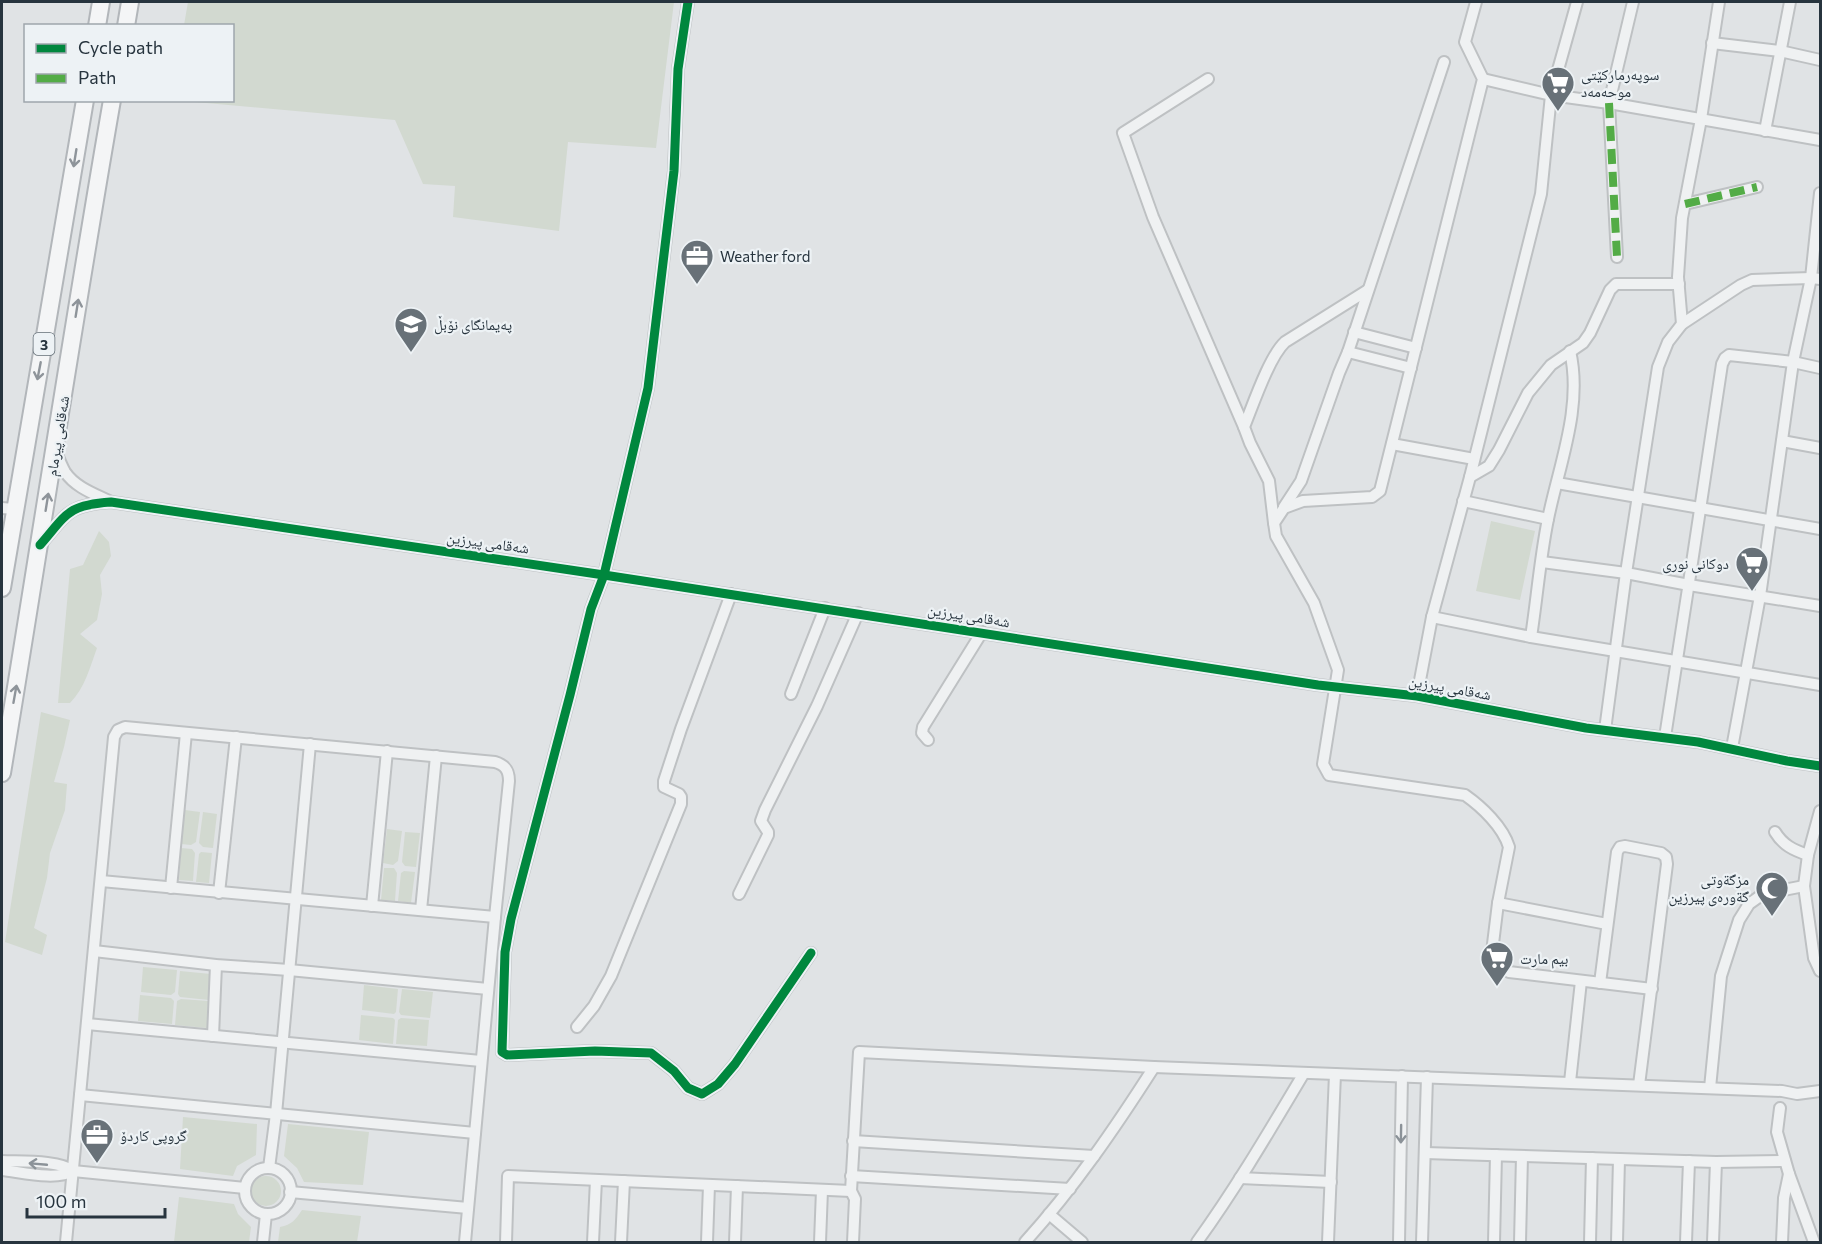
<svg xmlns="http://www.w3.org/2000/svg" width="1822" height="1244" viewBox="0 0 1822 1244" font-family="Commissioner,'Noto Naskh Arabic',sans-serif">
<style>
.green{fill:#d2d9d0}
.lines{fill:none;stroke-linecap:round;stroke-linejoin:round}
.minor-casing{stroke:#bec1c3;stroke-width:14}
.highway-casing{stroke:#b2b6ba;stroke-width:20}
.minor{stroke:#eff1f2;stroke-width:10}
.highway{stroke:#f4f5f6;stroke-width:16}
.quiet{stroke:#53ac46;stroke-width:8;stroke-dasharray:15 8;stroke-linecap:butt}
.cycleway-casing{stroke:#edf2f5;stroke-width:13}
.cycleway{stroke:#00873e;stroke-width:9}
.oneway{stroke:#8e949a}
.oneway2{stroke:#8b9298}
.labels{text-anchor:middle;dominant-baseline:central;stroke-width:4.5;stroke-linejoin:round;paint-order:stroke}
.shield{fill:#edf2f5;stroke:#626d75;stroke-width:1.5}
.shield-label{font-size:14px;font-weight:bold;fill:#27343e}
.poi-label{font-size:15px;fill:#27343e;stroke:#edf2f5;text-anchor:start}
.street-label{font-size:15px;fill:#27343e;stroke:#edf2f5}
</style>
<rect width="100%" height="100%" fill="#e0e3e5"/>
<g class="green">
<path d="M 188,2 L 674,2 L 656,148 L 568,142 L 559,231 L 453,217 L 455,186 L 423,184 L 395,120 L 184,101 L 232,100 L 232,26 L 184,25 Z"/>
<path d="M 1491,521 L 1535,531 L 1520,600 L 1476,591 Z"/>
<path d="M 99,531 L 109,542 L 111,556 L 100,575 L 102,594 L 97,620 L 80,634 L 97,648 C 90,667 85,688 70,703 L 58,703 L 70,569 L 83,565 Z"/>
<path d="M 41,712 L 70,720 L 64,747 L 54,782 L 67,784 L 65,810 L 50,853 L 47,878 L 34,928 L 47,935 L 42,955 L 5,942 Z"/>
<path d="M 185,810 L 200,812 L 196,842 L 191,845 L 181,844 Z"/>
<path d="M 203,812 L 217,814 L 213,848 L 203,847 L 199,843 Z"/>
<path d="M 387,829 L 402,831 L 398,861 L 393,865 L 383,863 Z"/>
<path d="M 405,832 L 420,833 L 416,867 L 405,866 L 402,862 Z"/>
<path d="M 181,848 L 192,849 L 195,853 L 193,881 L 179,880 Z"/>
<path d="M 201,852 L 212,853 L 209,883 L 196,882 L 199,854 Z"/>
<path d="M 384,868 L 394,868 L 397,873 L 395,901 L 381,900 Z"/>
<path d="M 404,871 L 415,872 L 411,903 L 398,901 L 401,873 Z"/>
<path d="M 143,967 L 177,970 L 175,992 L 171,995 L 141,992 Z"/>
<path d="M 180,971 L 211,974 L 209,1000 L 180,997 L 178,994 Z"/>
<path d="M 364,985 L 398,989 L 396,1012 L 394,1014 L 362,1010 Z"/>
<path d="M 402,989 L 433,992 L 430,1018 L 401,1015 L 399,1012 Z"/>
<path d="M 140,995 L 171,998 L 174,1001 L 172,1024 L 138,1021 Z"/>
<path d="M 181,999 L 208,1001 L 207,1028 L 175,1025 L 177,1001 Z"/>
<path d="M 361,1015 L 393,1018 L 395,1020 L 393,1044 L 359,1040 Z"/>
<path d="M 401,1018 L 429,1020 L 427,1046 L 396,1044 L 398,1020 Z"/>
<path d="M 183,1117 L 257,1124 L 256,1155 L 237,1166 L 233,1176 L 180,1169 Z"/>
<path d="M 288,1124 L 369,1132 L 363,1185 L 304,1182 L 297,1168 L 284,1156 Z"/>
<circle cx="266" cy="1191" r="15"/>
<path d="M 179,1197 L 234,1204 L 238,1214 L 251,1227 L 249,1242 L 174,1242 Z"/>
<path d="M 302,1210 L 361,1216 L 357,1242 L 278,1242 L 280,1227 C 292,1225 296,1219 302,1210 Z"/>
</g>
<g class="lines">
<defs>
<g id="minor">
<path d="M 688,2 L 678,69 L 674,171 L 648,388 L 604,575 L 591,609 L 570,695 L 511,919 L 505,952 L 502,1052 L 507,1055 L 595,1051 L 651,1053 L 674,1071 L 688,1088 L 702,1094 L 718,1084 L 735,1064 L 811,953"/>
<path d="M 1476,2 L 1465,42 L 1483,79 L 1380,491 L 1372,497 L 1303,501 L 1284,508 L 1274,523 L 1276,536 L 1314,603 L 1338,670 L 1323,764 L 1329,775 L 1465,795 C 1482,807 1503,827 1509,847 L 1498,903 L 1491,960 L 1509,972 L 1652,989"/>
<path d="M 1712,43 L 1780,51 L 1820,60"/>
<path d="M 1208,79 L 1123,133 L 1153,217 L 1244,427"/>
<path d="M 1483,79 L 1551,95 L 1609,103 L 1820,140"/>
<path d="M 1765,131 L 1790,2"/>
<path d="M 1685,204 L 1757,187"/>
<path d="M 1617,257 L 1609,103 L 1633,2"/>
<path d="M 1682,324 L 1678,277 L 1682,218 L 1701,119 L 1719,2"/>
<path d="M 1354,332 L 1416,348"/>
<path d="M 1348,352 L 1411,368"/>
<path d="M 1782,441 L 1820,448"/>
<path d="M 1392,444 L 1474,459"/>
<path d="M 55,449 C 58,457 61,465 65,472 C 76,488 95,494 111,502"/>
<path d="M 1470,477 L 1489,466 L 1499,450 L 1528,393 L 1551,365 L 1583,343 L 1590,333 L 1610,290 L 1616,284 L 1679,284"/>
<path d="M 1557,483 L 1820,529"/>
<path d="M 1463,501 L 1548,519"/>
<path d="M 1284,507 L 1301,481 L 1339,373 L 1348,352 L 1444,62"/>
<path d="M 2,508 L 14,509"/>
<path d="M 1274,523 L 1269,481 L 1250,443 L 1244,427 C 1253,405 1269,357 1285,342 L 1368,290"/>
<path d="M 40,545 C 67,514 67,505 111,502 L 604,575 L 1318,685 L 1417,696 L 1586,728 L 1698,742 L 1787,761 L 1820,766"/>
<path d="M 1542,562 L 1626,573 L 1689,585 L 1820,606"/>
<path d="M 1432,617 L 1531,637 L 1820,685"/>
<path d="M 1531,637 C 1537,598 1540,558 1548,519 C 1559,465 1583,407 1570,351"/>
<path d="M 791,694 L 825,608"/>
<path d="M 1417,696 L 1432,617 L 1470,477 L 1541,194 L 1551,95 L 1577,2"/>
<path d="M 1605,730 L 1626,573 L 1658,367 L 1668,342 L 1682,324 L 1741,285 L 1752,280 L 1811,278 L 1820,279"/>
<path d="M 1665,737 C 1684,613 1704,488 1722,364 L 1725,358 L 1729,355 L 1793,362 L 1820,368"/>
<path d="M 928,740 L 922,733 L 923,727 L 982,632"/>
<path d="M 1732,748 L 1760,596 L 1793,362 L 1811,278 L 1820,193"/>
<path d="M 1820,811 L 1808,855 L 1804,886 L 1814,958 L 1820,971"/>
<path d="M 1775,832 C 1783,845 1793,850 1808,855"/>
<path d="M 101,881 L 495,917"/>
<path d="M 171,888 L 186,733"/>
<path d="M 219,893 L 236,737"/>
<path d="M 739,894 L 768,835 L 768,832 L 761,821 L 765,810 L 817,706 L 858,613"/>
<path d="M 1498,903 L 1607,924"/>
<path d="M 372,906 L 387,751"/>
<path d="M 421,910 L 436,756"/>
<path d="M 94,951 L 216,965 L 289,970 L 488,989"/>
<path d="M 1600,983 L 1617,852 L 1620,847 L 1625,846 L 1661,853 L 1666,857 L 1667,864 L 1639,1085"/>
<path d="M 87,1024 L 481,1061"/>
<path d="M 577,1027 L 594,1006 L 611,976 L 681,804 L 681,797 L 679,794 L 664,787 L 664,781 L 681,729 L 731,594"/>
<path d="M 213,1036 L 216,965"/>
<path d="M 1570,1082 L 1581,981"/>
<path d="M 1710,1088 L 1721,976 L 1739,920 L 1749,904 L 1763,894 L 1804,886"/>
<path d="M 80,1095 L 475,1133"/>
<path d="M 1780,1108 L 1777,1132 L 1789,1174 L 1814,1242"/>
<path d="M 853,1141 L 1094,1156"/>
<path d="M 1425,1153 L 1716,1162 L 1785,1161"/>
<path d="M 2,1161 C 19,1162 60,1160 73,1171 L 245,1188"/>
<path d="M 269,1168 L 276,1114 L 310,744"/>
<circle cx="268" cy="1191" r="23"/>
<path d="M 2,1170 C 21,1172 56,1181 73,1171"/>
<path d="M 851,1176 L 1070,1189"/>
<path d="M 1240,1178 L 1331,1182"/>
<path d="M 290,1192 L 468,1208"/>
<path d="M 1049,1214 L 1082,1242"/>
<path d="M 66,1242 L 114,737 L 118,730 L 125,727 L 495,762 C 505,765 509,770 509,781 L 495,917 L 465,1242"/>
<path d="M 263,1242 L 266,1214"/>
<path d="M 506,1242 L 508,1176 L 851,1191"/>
<path d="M 593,1242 L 596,1180"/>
<path d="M 621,1242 L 624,1181"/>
<path d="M 707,1242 L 709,1185"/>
<path d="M 735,1242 L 737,1186"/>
<path d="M 820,1242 L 822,1190"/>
<path d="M 853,1242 L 855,1199 L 851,1191 L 859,1052 L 1154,1067 L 1782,1091 L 1797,1094 L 1820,1091"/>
<path d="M 1025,1242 C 1074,1188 1115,1128 1154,1067"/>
<path d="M 1197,1242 C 1236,1188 1270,1130 1304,1073"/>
<path d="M 1328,1242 L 1335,1074"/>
<path d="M 1399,1242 L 1402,1076"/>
<path d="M 1422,1242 L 1427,1077"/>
<path d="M 1494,1242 L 1496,1155"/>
<path d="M 1520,1242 L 1522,1156"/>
<path d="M 1590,1242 L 1592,1158"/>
<path d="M 1617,1242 L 1619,1159"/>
<path d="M 1686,1242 L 1689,1161"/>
<path d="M 1713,1242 L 1716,1162"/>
<path d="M 1782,1242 L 1784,1198 L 1789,1174"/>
</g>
<g id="highway">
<path d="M 97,26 L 101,2"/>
<path d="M 126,26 L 130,2"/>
<path d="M 2,588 L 85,100"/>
<path d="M 2,773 C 39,549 73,324 112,100"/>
</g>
</defs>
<use href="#minor" class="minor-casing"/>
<use href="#highway" class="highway-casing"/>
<use href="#minor" class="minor"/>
<use href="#highway" class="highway"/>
<g class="quiet">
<path d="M 1609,103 L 1617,257"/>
<path d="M 1685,204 L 1757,187"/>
</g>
<defs>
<g id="cycleway">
<path d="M 688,2 L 678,69 L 674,171 L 648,388 L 604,575 L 591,609 L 570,695 L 511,919 L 505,952 L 502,1052 L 507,1055 L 595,1051 L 651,1053 L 674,1071 L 688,1088 L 702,1094 L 718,1084 L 735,1064 L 811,953"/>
<path d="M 40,545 C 67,514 67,505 111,502 L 604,575 L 1318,685 L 1417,696 L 1586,728 L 1698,742 L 1787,761 L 1820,766"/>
</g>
</defs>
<use href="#cycleway" class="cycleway-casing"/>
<use href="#cycleway" class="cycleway"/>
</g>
<defs><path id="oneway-shaft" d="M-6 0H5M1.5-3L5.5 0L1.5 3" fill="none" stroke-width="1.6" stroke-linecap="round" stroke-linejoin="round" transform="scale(1.5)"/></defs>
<g class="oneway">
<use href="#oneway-shaft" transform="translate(75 158) rotate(99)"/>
<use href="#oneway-shaft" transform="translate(77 308) rotate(-81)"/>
<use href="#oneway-shaft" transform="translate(39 371) rotate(101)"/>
<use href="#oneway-shaft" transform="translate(47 502) rotate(-81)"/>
<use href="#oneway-shaft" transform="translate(15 694) rotate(-80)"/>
</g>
<g class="oneway2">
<use href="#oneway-shaft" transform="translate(1401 1134) rotate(91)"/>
<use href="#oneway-shaft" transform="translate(38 1164) rotate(-175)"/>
</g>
<defs>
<symbol id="supermarket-pin" viewBox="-11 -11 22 30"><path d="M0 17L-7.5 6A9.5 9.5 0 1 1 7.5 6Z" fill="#687178" stroke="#edf2f5"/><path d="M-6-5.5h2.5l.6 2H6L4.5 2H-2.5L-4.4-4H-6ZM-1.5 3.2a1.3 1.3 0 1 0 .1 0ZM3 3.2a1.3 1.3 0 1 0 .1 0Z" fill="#fff"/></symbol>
<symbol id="office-pin" viewBox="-11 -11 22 30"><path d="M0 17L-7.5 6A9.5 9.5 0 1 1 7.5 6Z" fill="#687178" stroke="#edf2f5"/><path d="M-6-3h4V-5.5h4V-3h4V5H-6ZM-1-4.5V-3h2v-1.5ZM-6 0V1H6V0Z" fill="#fff"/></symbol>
<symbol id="school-pin" viewBox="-11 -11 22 30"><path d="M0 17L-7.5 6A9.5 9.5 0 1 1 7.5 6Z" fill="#687178" stroke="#edf2f5"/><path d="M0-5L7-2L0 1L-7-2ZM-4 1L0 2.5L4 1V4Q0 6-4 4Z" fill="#fff"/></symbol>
<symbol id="mosque-pin" viewBox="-11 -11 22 30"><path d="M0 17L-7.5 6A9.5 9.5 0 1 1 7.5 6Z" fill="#687178" stroke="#edf2f5"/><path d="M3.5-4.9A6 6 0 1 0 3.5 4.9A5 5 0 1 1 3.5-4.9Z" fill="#fff"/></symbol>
</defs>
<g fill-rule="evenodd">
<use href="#supermarket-pin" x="1539" y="64" width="38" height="52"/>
<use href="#office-pin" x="678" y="237" width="38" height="52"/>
<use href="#school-pin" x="392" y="305" width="38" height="52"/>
<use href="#supermarket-pin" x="1733" y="544" width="38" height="52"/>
<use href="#mosque-pin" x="1753" y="869" width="38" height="52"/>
<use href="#supermarket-pin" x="1478" y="939" width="38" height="52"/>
<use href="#office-pin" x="78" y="1116" width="38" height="52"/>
</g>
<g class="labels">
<rect class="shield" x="33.5" y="333" width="21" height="22" rx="4.5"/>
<g class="shield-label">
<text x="44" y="344">3</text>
</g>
<g class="poi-label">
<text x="1581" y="74">سوپەرمارکێتی<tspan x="1581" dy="17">موحەمەد</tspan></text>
<text x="720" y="256">Weather ford</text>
<text x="434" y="324">پەیمانگای نۆبڵ</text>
<text x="1729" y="563" text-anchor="end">دوکانی نوری</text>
<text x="1749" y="879" text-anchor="end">مزگةوتی<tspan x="1749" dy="17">گةورەی پیرزین</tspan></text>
<text x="1520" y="958">بیم مارت</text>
<text x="120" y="1135">گروپی کاردۆ</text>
</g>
<g class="street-label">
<text transform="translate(57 436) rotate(-81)">شەقامی پیرمام</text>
<text transform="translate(488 542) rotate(8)">شەقامی پیرزین</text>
<text transform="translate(969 615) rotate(9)">شەقامی پیرزین</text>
<text transform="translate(1450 687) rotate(10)">شەقامی پیرزین</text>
</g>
</g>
<rect width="1822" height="1244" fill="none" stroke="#27343e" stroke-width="6"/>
<rect x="24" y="24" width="210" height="78" fill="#edf2f5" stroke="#9ea6ac" stroke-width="1.5"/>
<rect x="36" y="44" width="30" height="9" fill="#00873e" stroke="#9ea6ac" stroke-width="1.5"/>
<text x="78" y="54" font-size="18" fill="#27343e">Cycle path</text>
<rect x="36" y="74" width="30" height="9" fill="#53ac46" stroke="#9ea6ac" stroke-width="1.5"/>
<text x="78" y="84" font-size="18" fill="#27343e">Path</text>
<path d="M27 1208v9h138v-9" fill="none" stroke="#27343e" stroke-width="3"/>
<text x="36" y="1208" font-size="18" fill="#27343e" stroke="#edf2f5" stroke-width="4.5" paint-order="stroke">100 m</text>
</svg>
